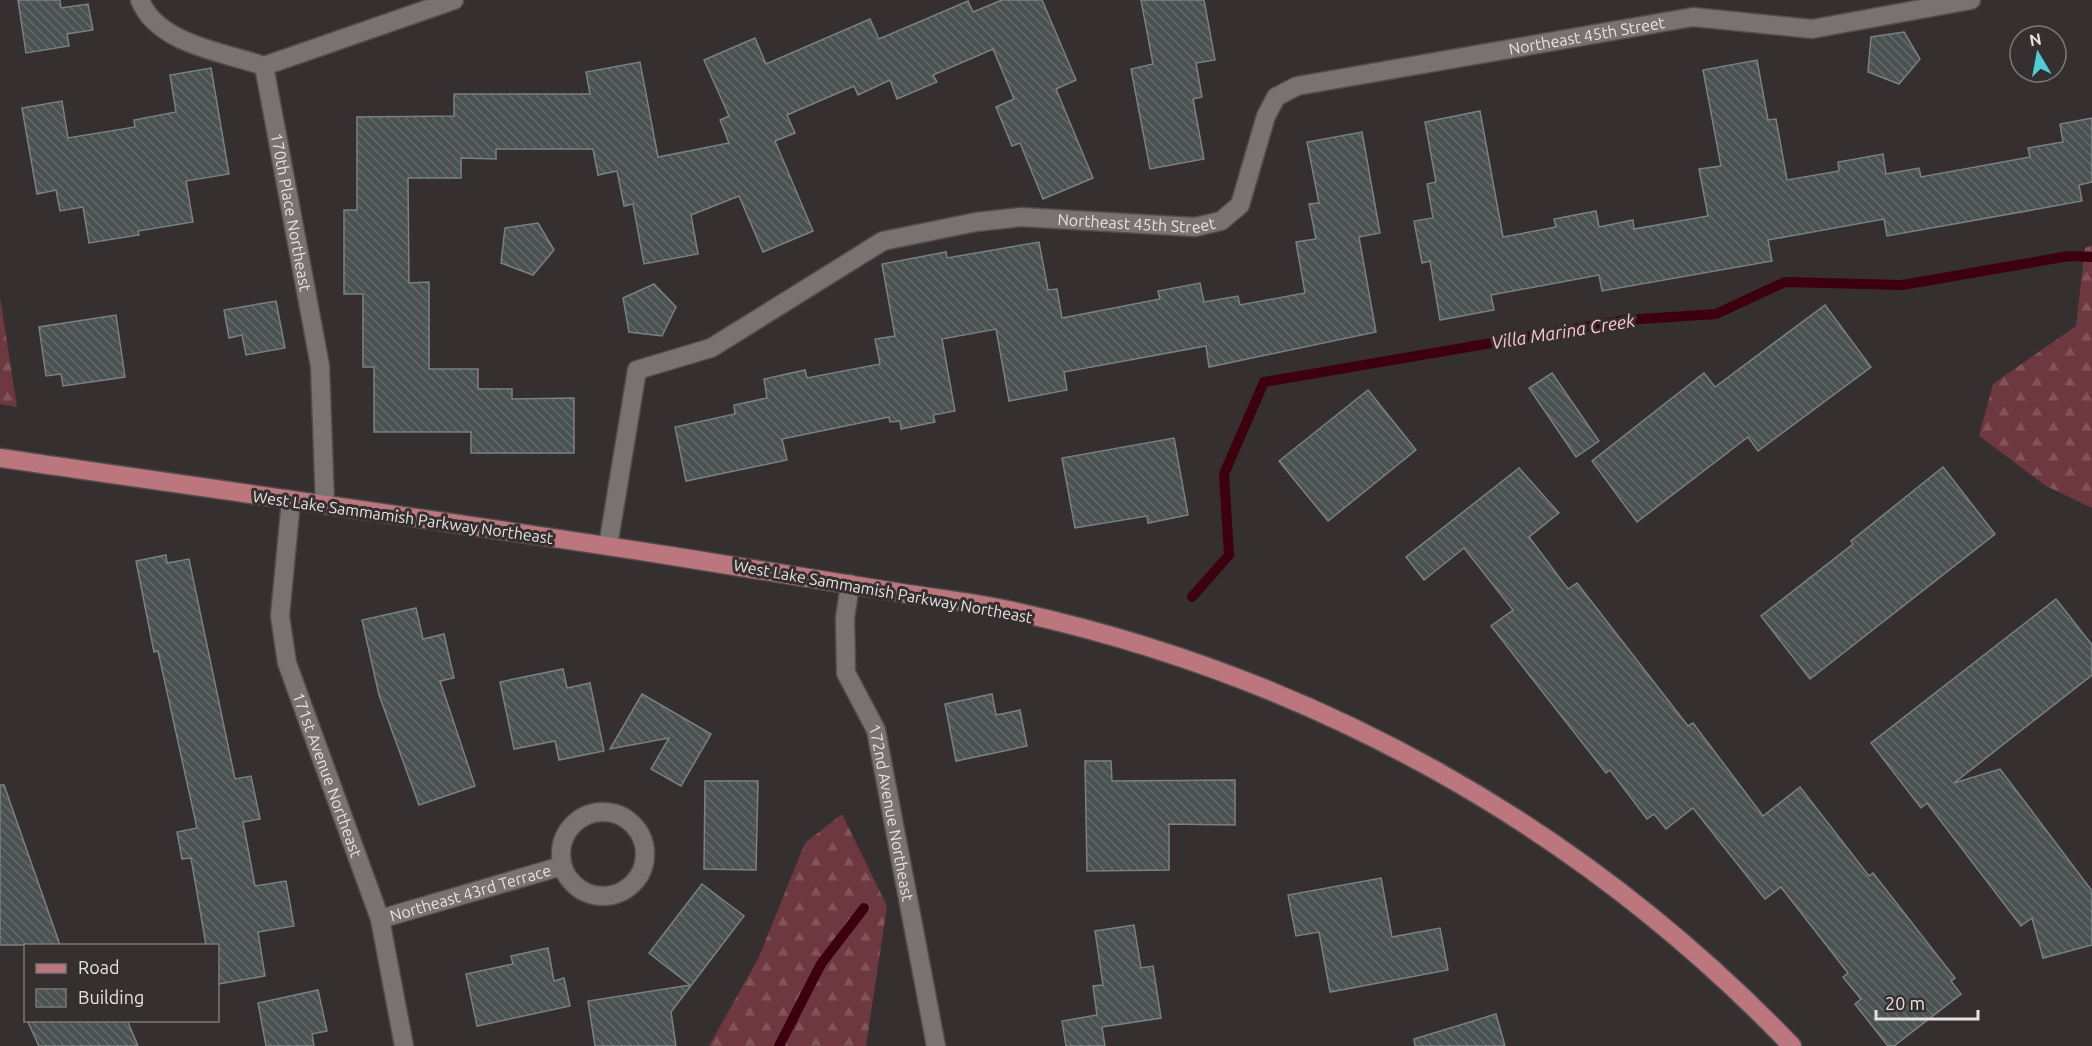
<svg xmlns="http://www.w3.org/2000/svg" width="2092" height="1046" viewBox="0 0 2092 1046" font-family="Ubuntu,sans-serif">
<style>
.forest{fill:url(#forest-firs)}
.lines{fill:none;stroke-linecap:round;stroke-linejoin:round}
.stream{stroke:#3c000e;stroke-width:10}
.building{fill:url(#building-back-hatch);stroke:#798182;stroke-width:1.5}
.minor-casing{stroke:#524d4d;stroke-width:21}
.major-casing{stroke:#524d4d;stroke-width:21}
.minor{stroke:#797272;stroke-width:18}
.major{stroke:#bc767e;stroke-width:18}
.labels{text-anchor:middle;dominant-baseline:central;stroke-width:6;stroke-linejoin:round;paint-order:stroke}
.street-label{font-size:16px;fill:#e7e2e2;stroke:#362f30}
.water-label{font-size:18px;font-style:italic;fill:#fcc8cc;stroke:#362f30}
</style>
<defs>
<pattern id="forest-firs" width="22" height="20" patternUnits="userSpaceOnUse" patternTransform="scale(1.5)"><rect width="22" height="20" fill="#6d383f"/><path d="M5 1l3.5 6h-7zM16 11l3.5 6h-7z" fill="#82545a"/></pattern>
<pattern id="building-back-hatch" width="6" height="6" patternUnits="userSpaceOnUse" patternTransform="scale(1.5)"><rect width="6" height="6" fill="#4a5151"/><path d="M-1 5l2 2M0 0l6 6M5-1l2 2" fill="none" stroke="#646a6a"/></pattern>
</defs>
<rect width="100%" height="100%" fill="#362f30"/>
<g class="forest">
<path d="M 2092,245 L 2092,508 L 2046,486 L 1979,436 L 1993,384 L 2076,326 L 2085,248 Z"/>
<path d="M 0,297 L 17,407 L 0,404 Z"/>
<path d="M 842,814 L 887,906 L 866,1046 L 709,1046 L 759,957 L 805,843 Z"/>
</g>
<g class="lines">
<g class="stream">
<path d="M 1192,597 L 1229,555 L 1224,474 L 1264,382 L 1626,320 L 1716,314 L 1785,282 L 1902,285 L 2069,256 L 2092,257"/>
<path d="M 779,1046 L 821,964 L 864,908"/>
</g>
</g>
<g class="building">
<path d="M 18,0 L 60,0 L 61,8 L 88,4 L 93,30 L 67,34 L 69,46 L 26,53 Z"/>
<path d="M 1002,0 L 1042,0 L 1076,80 L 1056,89 L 1093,178 L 1043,199 L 1020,143 L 1012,146 L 996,107 L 1014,99 L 993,49 L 933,75 L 937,82 L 897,99 L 890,80 L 858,95 L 854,86 L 787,115 L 795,133 L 775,141 L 813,231 L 763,252 L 739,196 L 691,215 L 698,254 L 644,264 L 633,204 L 624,206 L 617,171 L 598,175 L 593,149 L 496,149 L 496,159 L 461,158 L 461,178 L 408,178 L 409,283 L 429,282 L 429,369 L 478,369 L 478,389 L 512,389 L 512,399 L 574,398 L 574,453 L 471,453 L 471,432 L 374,432 L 374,367 L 363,367 L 363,294 L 344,294 L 344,210 L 357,210 L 357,117 L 454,116 L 454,94 L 590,94 L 586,72 L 640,62 L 658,157 L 729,143 L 720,120 L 729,116 L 704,60 L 755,38 L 766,64 L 870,19 L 879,39 L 968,1 L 973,12 Z"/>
<path d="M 1141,0 L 1204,0 L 1215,60 L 1196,63 L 1202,97 L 1193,99 L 1204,159 L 1150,169 L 1131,69 L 1153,64 Z"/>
<path d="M 1904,32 L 1920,59 L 1899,84 L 1868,72 L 1871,37 Z"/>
<path d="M 1757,60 L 1768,120 L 1776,119 L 1787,180 L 1839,171 L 1838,162 L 1883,154 L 1886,174 L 1919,168 L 1921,177 L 2030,157 L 2028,148 L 2063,142 L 2060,124 L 2092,118 L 2092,182 L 2079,185 L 2082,201 L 1887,236 L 1884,219 L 1768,240 L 1772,261 L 1602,291 L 1599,275 L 1491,295 L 1494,310 L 1440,320 L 1430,261 L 1422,263 L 1414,221 L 1433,218 L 1427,184 L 1436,182 L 1425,122 L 1480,111 L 1503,237 L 1556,227 L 1554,219 L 1596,211 L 1599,227 L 1633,220 L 1634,229 L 1708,216 L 1699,169 L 1721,166 L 1703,70 Z"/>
<path d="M 211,68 L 229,174 L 186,181 L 193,222 L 138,231 L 139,235 L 89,243 L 83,207 L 60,211 L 56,190 L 37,194 L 22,108 L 62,101 L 68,138 L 135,127 L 134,120 L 176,112 L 170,75 Z"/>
<path d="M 1362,132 L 1380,233 L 1359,237 L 1376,332 L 1209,367 L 1206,346 L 1064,372 L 1067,390 L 1009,401 L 996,329 L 942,339 L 955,411 L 933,415 L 935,422 L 901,429 L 900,421 L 890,422 L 889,417 L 782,439 L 787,460 L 686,481 L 675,427 L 735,414 L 734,405 L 767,398 L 764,379 L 805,370 L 807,378 L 880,364 L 875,339 L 895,336 L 882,264 L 946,252 L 947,258 L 1039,242 L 1048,290 L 1057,289 L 1062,318 L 1160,299 L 1158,291 L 1200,283 L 1204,302 L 1238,296 L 1240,305 L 1305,293 L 1296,242 L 1316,239 L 1309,204 L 1319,203 L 1307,142 Z"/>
<path d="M 538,223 L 554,250 L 533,275 L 501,263 L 505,228 Z"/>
<path d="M 654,284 L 676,307 L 662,336 L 629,332 L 623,298 Z"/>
<path d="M 276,301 L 285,348 L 246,355 L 242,335 L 229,338 L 224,310 Z"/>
<path d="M 1825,305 L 1871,367 L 1758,451 L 1748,437 L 1637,522 L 1592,461 L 1704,373 L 1715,387 Z"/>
<path d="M 116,315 L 125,377 L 63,386 L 61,374 L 46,376 L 39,327 Z"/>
<path d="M 1552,373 L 1599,441 L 1576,457 L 1529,388 Z"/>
<path d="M 1368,390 L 1416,450 L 1328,521 L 1279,461 Z"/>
<path d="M 1174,438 L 1188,515 L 1148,523 L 1147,516 L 1075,528 L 1062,458 Z"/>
<path d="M 1943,467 L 1995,534 L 1810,679 L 1761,616 L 1853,544 L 1851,541 Z"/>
<path d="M 1519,468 L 1559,513 L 1529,537 L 1568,589 L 1577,583 L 1688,726 L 1693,723 L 1763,816 L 1800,787 L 1869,876 L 1873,873 L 1955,978 L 1951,981 L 1961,994 L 1894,1046 L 1888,1046 L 1855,1004 L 1861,999 L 1843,977 L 1848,973 L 1781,887 L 1765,899 L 1693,808 L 1666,829 L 1654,814 L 1647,819 L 1610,770 L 1606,773 L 1491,626 L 1513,610 L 1464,548 L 1424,580 L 1406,557 Z"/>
<path d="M 166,555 L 167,563 L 189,559 L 235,779 L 251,776 L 260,819 L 243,822 L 255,886 L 286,881 L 294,926 L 258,932 L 265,976 L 218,984 L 218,945 L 206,945 L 191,858 L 182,859 L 177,832 L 197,828 L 158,651 L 154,652 L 136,561 Z"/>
<path d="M 2056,599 L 2092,645 L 2092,675 L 1954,783 L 2000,769 L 2092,891 L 2092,945 L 2043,958 L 2032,918 L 2021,926 L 1927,803 L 1921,808 L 1871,743 Z"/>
<path d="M 416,608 L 423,639 L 444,634 L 454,678 L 440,681 L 475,786 L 419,805 L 379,695 L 362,620 Z"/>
<path d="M 563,669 L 567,688 L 590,683 L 604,751 L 559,760 L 555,741 L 514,749 L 500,682 Z"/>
<path d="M 642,694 L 711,734 L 681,786 L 651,769 L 669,738 L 610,749 Z"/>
<path d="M 992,694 L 996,715 L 1020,710 L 1027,746 L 956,761 L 945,704 Z"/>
<path d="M 1085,761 L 1111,761 L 1112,781 L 1235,780 L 1235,825 L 1169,824 L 1169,870 L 1087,871 Z"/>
<path d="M 705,781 L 758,781 L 756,870 L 704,869 Z"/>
<path d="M 0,785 L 4,785 L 60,945 L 0,945 Z"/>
<path d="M 1381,878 L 1392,937 L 1440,928 L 1448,970 L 1330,992 L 1319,932 L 1296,936 L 1288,895 Z"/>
<path d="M 702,884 L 744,916 L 671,1012 L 676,1046 L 595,1046 L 588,1001 L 690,985 L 649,953 Z"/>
<path d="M 1134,925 L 1141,968 L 1153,966 L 1161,1018 L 1102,1027 L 1105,1046 L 1066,1046 L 1062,1021 L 1097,1015 L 1093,986 L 1103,985 L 1095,931 Z"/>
<path d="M 548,948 L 554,981 L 564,978 L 570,1006 L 477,1026 L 466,974 L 513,964 L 511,956 Z"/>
<path d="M 318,990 L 327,1031 L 312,1034 L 314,1046 L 266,1046 L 258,1003 Z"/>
<path d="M 1496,1014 L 1505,1046 L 1415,1046 L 1414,1039 Z"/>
<path d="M 27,1020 L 127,1020 L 138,1046 L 39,1046 Z"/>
</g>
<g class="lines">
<defs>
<g id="minor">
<path id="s1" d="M 140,0 C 157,44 223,52 264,66 L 320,366 L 325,505"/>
<path d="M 264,66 L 454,0"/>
<path id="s2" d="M 291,501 L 280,616 L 287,663 L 380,919 L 404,1046"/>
<path id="s3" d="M 608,546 L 637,370 L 711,348 L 883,241 L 976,222 L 1021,217 L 1195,227 L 1221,221 L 1240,205 L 1266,116 L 1276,97 L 1297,86 L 1693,17 L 1812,29 L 1971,0"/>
<path id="s4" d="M 850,584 L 845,618 L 846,673 L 876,730 L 936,1046"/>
<circle cx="603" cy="854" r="42"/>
<path id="s5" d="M 380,919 L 562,866"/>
</g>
<path id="major" d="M 0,458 C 224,491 448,521 672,556 C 749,569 825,580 902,593 C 940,599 979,603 1017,612 C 1315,678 1581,826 1792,1046"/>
</defs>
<use href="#minor" class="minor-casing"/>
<use href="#major" class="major-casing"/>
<use href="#minor" class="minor"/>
<use href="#major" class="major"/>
</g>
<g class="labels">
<g class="street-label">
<text stroke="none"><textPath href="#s3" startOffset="1256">Northeast 45th Street</textPath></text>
<text stroke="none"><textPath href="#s1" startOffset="294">170th Place Northeast</textPath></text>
<text stroke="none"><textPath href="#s3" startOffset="714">Northeast 45th Street</textPath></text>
<text transform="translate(403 517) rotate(8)">West Lake Sammamish Parkway Northeast</text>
<text transform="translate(883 591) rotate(10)">West Lake Sammamish Parkway Northeast</text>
<text stroke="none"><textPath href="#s2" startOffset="282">171st Avenue Northeast</textPath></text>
<text stroke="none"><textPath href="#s4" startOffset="238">172nd Avenue Northeast</textPath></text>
<text stroke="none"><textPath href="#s5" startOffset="94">Northeast 43rd Terrace</textPath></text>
</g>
<g class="water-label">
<text transform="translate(1563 331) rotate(-9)">Villa Marina Creek</text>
</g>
</g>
<rect x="24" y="944" width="195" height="78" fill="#362f30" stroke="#7d7777" stroke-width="1.5"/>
<rect x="36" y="964" width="30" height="9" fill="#bc767e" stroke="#7d7777" stroke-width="1.5"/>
<text x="78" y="974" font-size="18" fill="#e7e2e2">Road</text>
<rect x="36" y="989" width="30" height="18" fill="url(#building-back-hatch)" stroke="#7d7777" stroke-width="1.5"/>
<text x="78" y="1004" font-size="18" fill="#e7e2e2">Building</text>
<g transform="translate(2038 54) rotate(350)"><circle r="28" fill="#362f30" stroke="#7d7777" stroke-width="1.5"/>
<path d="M0-4.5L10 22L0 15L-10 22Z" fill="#51ccd4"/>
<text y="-9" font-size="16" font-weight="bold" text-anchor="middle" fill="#e7e2e2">N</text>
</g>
<path d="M1876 1010v9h102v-9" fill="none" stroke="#e7e2e2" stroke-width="3"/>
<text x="1885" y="1010" font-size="18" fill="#e7e2e2" stroke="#362f30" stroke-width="4.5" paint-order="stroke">20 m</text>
</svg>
